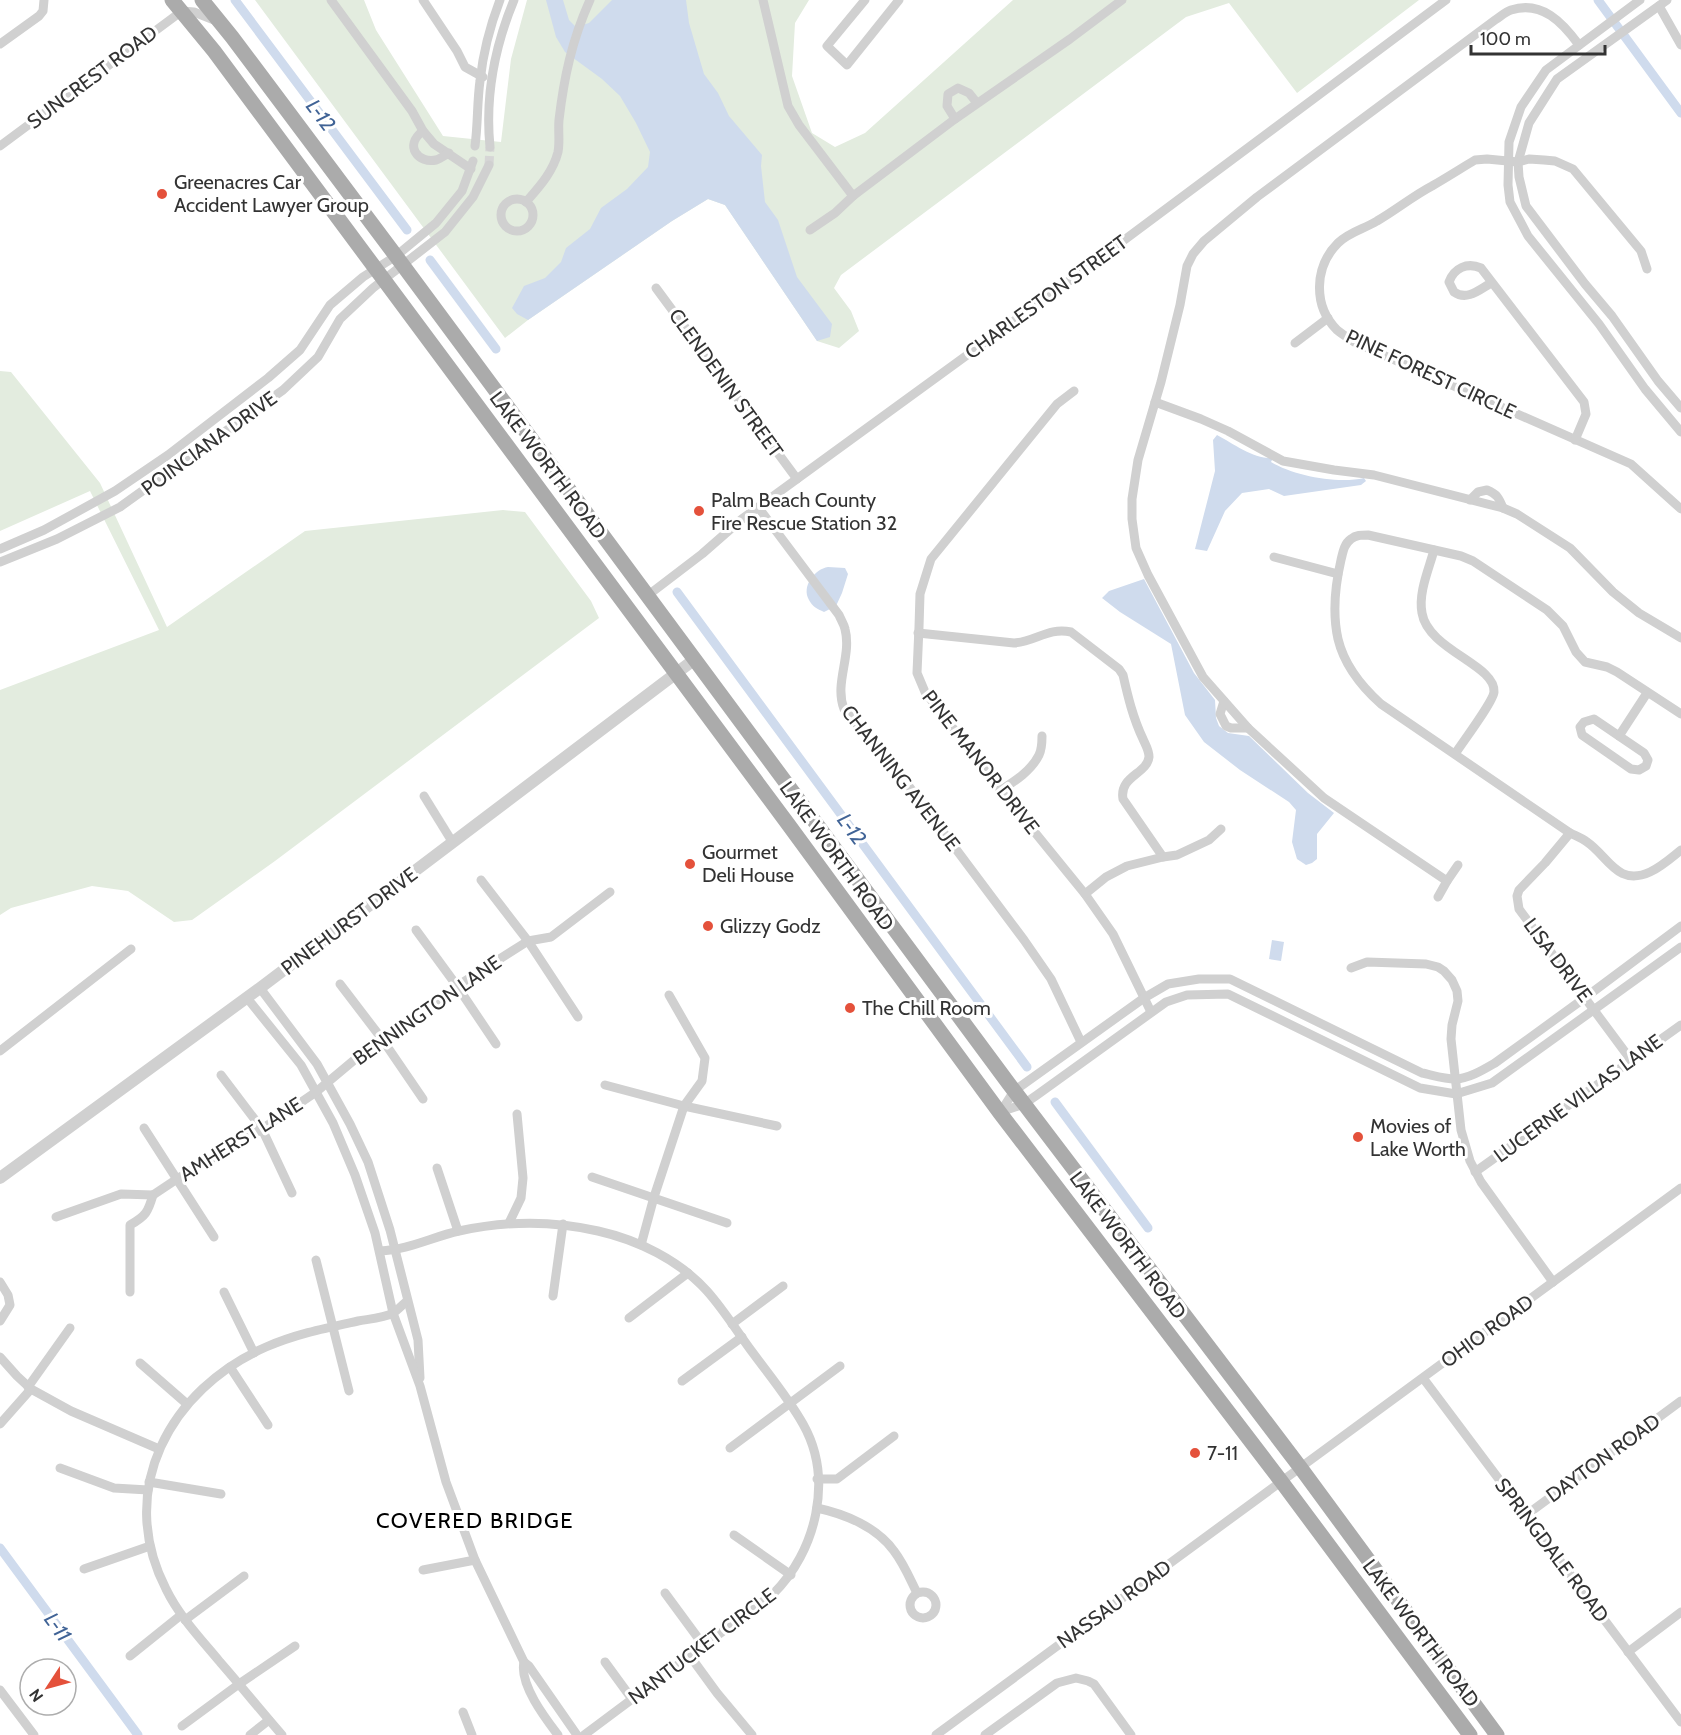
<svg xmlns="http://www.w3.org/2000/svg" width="1681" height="1735" viewBox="0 0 1681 1735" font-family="Cabin,sans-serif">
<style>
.green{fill:#e3ecdf}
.water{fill:#cfdbed}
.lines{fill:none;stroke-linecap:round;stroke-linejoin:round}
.canal{stroke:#cfdbed;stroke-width:9}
.minor-tunnel{stroke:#d6d6d6;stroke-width:9;stroke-dasharray:9 4.5;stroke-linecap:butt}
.minor{stroke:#d0d0d0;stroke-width:9}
.tertiary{stroke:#d0d0d0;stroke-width:12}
.primary{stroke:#ababab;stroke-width:15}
.poi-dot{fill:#e4513b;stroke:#fff;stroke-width:2}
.labels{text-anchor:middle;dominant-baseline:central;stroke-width:6;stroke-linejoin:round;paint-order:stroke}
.street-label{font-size:20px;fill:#333;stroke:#fff}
.poi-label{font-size:20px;fill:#333;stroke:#fff;text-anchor:start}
.water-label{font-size:21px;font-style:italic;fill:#406396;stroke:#fff}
.quarter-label{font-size:22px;letter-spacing:1.5px;fill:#000;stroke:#fff}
</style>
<rect width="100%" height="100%" fill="#fff"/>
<g class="green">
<path d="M 255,0 L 364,0 L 376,30 L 443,136 L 501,142 L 511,59 L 527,0 L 809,0 L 795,23 L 792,76 L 812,133 L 835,147 L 865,133 L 1013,0 L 1419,0 L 1297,93 L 1229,3 L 1186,17 L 841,275 L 834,288 L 851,311 L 859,331 L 839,348 L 817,341 L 725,205 L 708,199 L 672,221 L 528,320 L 505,338 Z"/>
<path d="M 0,371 L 11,372 L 100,483 L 167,627 L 305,531 L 503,510 L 525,512 L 591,601 L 599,618 L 275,861 L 192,920 L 174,922 L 128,891 L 92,886 L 11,908 L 0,915 L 0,690 L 159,630 L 90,491 L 0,531 Z"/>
</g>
<g class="water">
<path d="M 546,0 L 563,0 L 569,20 L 576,27 L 589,23 L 612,0 L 686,0 L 689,23 L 704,74 L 718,93 L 729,116 L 762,155 L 761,166 L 765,202 L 778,220 L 797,277 L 832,324 L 830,337 L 817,341 L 725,205 L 708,199 L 672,221 L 528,320 L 517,314 L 512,308 L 524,286 L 545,278 L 561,262 L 566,248 L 590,229 L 601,208 L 627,189 L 648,167 L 650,152 L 636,123 L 620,96 L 602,79 L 565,52 L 556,37 Z"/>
<path d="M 1217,435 C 1234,444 1253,459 1273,458 L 1271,462 C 1294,476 1338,484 1364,478 L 1366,481 L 1361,485 L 1284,496 L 1269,489 L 1242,493 L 1225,511 L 1207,551 L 1195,549 L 1215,471 L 1213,440 Z"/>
<path d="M 828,567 L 845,568 L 848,574 L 842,593 L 836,606 L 824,612 C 817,609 812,606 809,600 C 801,586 815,569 828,567 Z"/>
<path d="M 1144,579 L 1194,673 L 1215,700 L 1216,718 L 1219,726 L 1228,733 L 1249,736 L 1308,793 L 1334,813 L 1317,834 L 1317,859 L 1312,863 L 1306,865 L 1297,859 L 1292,842 L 1296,810 L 1289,802 L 1240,770 L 1204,742 L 1185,715 L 1171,644 L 1120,612 L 1102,598 L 1109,591 Z"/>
<path d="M 1272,940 L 1284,942 L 1281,961 L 1269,959 Z"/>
</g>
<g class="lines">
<g class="canal">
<path d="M 235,0 L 407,230"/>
<path d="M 1598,0 L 1681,113"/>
<path d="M 430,260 L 496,349"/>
<path d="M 677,592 L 1027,1067"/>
<path d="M 1055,1102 L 1148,1228"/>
<path d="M 0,1548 L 138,1735"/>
</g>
<path class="minor-tunnel" d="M 489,165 L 490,147"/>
<g class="minor">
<path d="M 331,0 L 412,111 L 423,131 L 434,144 L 471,169"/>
<path d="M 423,0 L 457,51 L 465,67 L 483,77"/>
<path d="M 763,0 L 788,106 L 799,125 L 853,196 L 955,119 L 1070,39 L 1122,0"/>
<path d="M 865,0 L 827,46 L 847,65 L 899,0"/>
<path d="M 1640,0 L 1546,70 L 1521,107 L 1509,142 L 1508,185 L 1510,202 L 1528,236 L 1599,324 L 1645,389 L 1681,432"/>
<path d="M 1667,0 L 1557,79 L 1529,123 L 1518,162 L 1519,177 L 1526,206 L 1585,284 L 1612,316 L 1658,381 L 1681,408"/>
<path d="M 1659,6 L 1681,45"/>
<path d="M 0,44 L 39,16 L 43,11 L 44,0"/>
<path d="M 955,119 L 947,106 L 948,94 L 958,88 L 969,93 L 977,103"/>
<path d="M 423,131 C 403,146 419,164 436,160 C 440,159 445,155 449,153"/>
<path d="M 0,146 L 182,11 L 194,12 L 214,20"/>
<path d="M 475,146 C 478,124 477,102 480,81 C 483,53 490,26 500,0"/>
<path d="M 490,147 C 485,97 495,46 514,0"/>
<circle cx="517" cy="215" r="16"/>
<path d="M 526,202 C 539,187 553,172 558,152 C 560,142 558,130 559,120 C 564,77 572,40 590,0"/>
<path d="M 810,230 L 835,213 L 853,196"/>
<path d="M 1647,269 L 1641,251 L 1573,169 L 1555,161 L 1544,160 L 1529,159 L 1518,162 L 1487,159 L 1475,160 C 1460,169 1446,178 1432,186 C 1413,196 1396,210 1377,221 C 1364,229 1349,232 1338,243 C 1314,267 1313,306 1337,330 C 1343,335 1350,339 1356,343 L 1631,464 L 1681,509"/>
<path d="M 1491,283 C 1479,290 1467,301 1454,292 L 1449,282 C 1454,268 1467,262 1481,268 L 1584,402 L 1586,414 L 1575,440"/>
<path d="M 656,288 L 797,479"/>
<path d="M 1295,343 L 1328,318"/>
<path d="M 1074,391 L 1057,404 L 931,559 L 920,594 L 919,627 L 917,673 L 925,692 L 1007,798 L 1085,894 L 1113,934 L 1151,1012"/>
<path d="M 1155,402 L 1201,419 L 1228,431 L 1283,461 L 1334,470 L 1374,475 L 1503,508 L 1517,514 L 1570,548 L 1613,592 L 1639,613 L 1681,638"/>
<path d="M 1470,500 L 1478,492 L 1487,490 C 1497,494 1499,498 1503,508"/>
<path d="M 758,507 L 839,615 C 841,620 844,624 845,629 C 852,656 834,683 844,709 L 905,781 L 1024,940 L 1051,979 L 1081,1042"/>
<path d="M 0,549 L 44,530 L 115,491 L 168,455 L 268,378 L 300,350 L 330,305 L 363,277 L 396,256 L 436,223 L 462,191 L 473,161"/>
<path d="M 1434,550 C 1429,569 1418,593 1422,613 C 1428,650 1496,665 1494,692 C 1493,702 1462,743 1455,754"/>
<path d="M 1274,557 L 1338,574"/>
<path d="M 0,562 L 57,539 L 120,507 L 283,390 L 318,357 L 340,319 L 373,288 L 445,232 L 473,197 L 489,165"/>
<path d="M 647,596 L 702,554 L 742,519 L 1084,270 L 1446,0"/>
<path d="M 918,633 L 1014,643 C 1035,642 1048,627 1071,632 L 1119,669 L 1123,675 C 1128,697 1133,718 1143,739 C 1145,744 1149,750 1149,757 C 1147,774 1119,776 1123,799 L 1163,857"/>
<path d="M 1224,701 L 1220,714 L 1226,726 L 1231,728 L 1248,728"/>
<path d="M 1681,714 L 1617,672 L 1607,667 L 1585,662 L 1576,652 L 1563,626 L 1547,610 L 1473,561 L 1461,556 L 1368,535 C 1361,535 1356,535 1351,539 C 1344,544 1343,552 1341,560 C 1335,586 1332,612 1338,639 C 1344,664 1362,687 1381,704 L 1570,833 C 1576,836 1582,838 1587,842 C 1608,856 1617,887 1650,872 C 1661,867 1671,858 1681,850"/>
<path d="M 1594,719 L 1644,753 L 1648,760 L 1646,766 L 1639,770 L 1631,769 L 1582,735 L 1580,727 L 1584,722 Z"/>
<path d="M 1619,736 L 1647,693"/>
<path d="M 1001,790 C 1015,781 1031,771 1039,755 C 1042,749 1042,742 1042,736"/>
<path d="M 424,796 L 453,843"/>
<path d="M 1570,833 L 1545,863 L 1519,890 L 1517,896 L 1519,909 L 1631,1060"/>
<path d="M 481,880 L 528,941 L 578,1017"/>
<path d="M 1447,881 L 1458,865"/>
<path d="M 1085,894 L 1106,877 L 1127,866 L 1163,857 L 1177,855 L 1209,840 L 1221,829"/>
<path d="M 1438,897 L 1447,881 L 1324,798 L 1248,728 L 1203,677 L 1148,575 L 1136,548 L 1132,519 L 1132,499 L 1138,460 L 1161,382 L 1180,305 L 1187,266 L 1193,254 L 1204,241 L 1257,197 L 1495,20 C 1500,17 1505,12 1511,10 C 1542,0 1563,23 1579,45"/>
<path d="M 416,930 L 457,986 L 496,1044"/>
<path d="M 1351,968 L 1367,962 L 1426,964 L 1438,967 L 1444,971 L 1452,980 L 1457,991 L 1458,1001 L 1452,1025 L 1451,1039 L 1461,1130 L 1470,1161 L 1481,1182 L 1553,1282"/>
<path d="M 340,984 L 382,1039 L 423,1099"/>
<path d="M 260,988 L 317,1064 L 350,1124 L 368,1162 L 390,1230 L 418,1340 L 420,1378"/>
<path d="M 247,998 L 301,1065 L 333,1123 L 355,1175 L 375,1233 L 393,1313 L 420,1386 L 446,1482 L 475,1560 L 524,1662 L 529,1666 L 577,1735"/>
<path d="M 0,1051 L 131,949"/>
<path d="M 221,1075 L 262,1129 L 292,1193"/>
<path d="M 605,1085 L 684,1106 L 777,1126"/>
<path d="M 1000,1112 L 1024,1104 L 1037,1095 L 1166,1002 L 1187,995 L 1228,994 L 1420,1088 L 1456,1094 L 1492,1083 L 1681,947"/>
<path d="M 1000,1113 L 1014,1091 L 1144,998 L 1168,984 L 1199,979 L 1230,979 L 1422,1073 C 1432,1075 1444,1079 1455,1079 C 1468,1079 1483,1070 1495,1063 L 1586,997 L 1681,926"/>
<path d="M 144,1128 L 214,1237"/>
<path d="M 437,1168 L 458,1231"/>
<path d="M 1475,1172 L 1681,1025"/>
<path d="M 592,1177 L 727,1223"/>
<path d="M 153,1195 L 177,1179 L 262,1129 L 316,1092 L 359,1056 L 457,986 L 528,941 L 551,937 L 610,892"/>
<path d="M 56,1217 L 121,1194 L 153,1195"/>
<path d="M 509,1223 L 521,1198 L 523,1178 L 517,1114"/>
<path d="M 641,1245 L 654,1197 L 684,1106 L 702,1081 L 705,1058 L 669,995"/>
<path d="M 380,1251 C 408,1250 432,1237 459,1231 C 505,1221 551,1220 598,1231 C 638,1240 679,1260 707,1291 C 724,1310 738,1333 753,1353 C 770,1376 789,1399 803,1424 C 834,1479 816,1552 773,1594 L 584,1735"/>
<path d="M 316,1260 L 349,1391"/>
<path d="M 0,1282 L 8,1295 L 10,1305 L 0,1321"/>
<path d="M 130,1292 L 130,1225 C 146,1216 148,1212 153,1195"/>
<path d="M 224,1292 L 254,1353"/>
<path d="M 553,1296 L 563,1224"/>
<path d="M 629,1318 L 688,1273"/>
<path d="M 732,1324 L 783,1286"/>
<path d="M 0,1357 L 17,1376 L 31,1389 L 71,1411 L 159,1449"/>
<path d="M 140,1363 L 187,1404"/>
<path d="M 230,1367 L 268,1425"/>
<path d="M 1423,1378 L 1681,1722"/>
<path d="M 682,1381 L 742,1337"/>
<path d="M 28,1387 L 70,1328"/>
<path d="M 0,1424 L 31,1389"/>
<path d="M 730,1448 L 840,1366"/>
<path d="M 60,1468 L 114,1488 L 148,1490"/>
<path d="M 817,1479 L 837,1479 L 894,1436"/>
<path d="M 149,1482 L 221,1494"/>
<path d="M 817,1508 C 845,1514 877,1527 894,1551 C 904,1564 910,1579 917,1593"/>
<path d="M 1526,1515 L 1681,1401"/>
<path d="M 734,1535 L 791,1575"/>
<path d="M 84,1569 L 150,1546"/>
<path d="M 423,1570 L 475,1560"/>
<circle cx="923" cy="1605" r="13"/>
<path d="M 665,1593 L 704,1646"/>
<path d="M 185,1620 L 244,1576"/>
<path d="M 1628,1652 L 1681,1612"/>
<path d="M 130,1656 L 181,1615"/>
<path d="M 690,1656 L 717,1693 L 752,1735"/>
<path d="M 524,1662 C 519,1684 545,1718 558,1735"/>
<path d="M 605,1662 L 632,1699"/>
<path d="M 0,1690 L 34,1735"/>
<path d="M 463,1712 L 472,1735"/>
<path d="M 182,1726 L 239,1684 L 295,1646"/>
<path d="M 250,1735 L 269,1720"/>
<path d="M 282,1735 C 261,1711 241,1686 220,1662 C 201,1639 179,1616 166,1589 C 115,1490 170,1389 266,1347 C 296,1334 326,1328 358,1321 C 369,1319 384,1318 393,1313 C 398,1310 403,1304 407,1301"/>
<path d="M 936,1735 L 1681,1188"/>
<path d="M 985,1735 L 1057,1683 L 1076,1678 L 1088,1681 L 1094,1684 L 1131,1735"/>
</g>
<path class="tertiary" d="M 0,1178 L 260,988 L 695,659"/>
<g class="primary">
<path d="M 172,0 L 214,51 L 788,824 L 1000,1113 L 1281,1481 L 1470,1735"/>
<path d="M 202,0 L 232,37 L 396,256 L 1009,1084 L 1300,1467 L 1497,1735"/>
</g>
</g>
<g class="poi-dot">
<circle cx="162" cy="194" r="6"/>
<circle cx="699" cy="511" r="6"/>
<circle cx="690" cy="864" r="6"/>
<circle cx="708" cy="926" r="6"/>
<circle cx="850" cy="1008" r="6"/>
<circle cx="1358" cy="1137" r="6"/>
<circle cx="1195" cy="1453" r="6"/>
</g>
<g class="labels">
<g class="street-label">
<text transform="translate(92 77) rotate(-37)">SUNCREST ROAD</text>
<text transform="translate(1046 297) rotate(-36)">CHARLESTON STREET</text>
<text transform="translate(1431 374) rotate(25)">PINE FOREST CIRCLE</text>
<text transform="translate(726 383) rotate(54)">CLENDENIN STREET</text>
<text transform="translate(209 443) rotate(-36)">POINCIANA DRIVE</text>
<text transform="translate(548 465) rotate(53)">LAKE WORTH ROAD</text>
<text transform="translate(981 762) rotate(52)">PINE MANOR DRIVE</text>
<text transform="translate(901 778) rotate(52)">CHANNING AVENUE</text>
<text transform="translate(837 856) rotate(54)">LAKE WORTH ROAD</text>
<text transform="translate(349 921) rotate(-37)">PINEHURST DRIVE</text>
<text transform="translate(1558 960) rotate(53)">LISA DRIVE</text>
<text transform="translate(427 1010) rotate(-35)">BENNINGTON LANE</text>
<text transform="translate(1578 1098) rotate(-36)">LUCERNE VILLAS LANE</text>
<text transform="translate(241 1139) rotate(-32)">AMHERST LANE</text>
<text transform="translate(1128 1245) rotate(53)">LAKE WORTH ROAD</text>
<text transform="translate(1487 1331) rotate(-36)">OHIO ROAD</text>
<text transform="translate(1603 1458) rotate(-36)">DAYTON ROAD</text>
<text transform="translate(1552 1550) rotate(53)">SPRINGDALE ROAD</text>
<text transform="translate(1114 1604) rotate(-36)">NASSAU ROAD</text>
<text transform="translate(1421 1633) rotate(53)">LAKE WORTH ROAD</text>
<text transform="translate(702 1646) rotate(-37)">NANTUCKET CIRCLE</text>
</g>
<g class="poi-label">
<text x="174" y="182">Greenacres Car<tspan x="174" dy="23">Accident Lawyer Group</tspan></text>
<text x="711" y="500">Palm Beach County<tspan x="711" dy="23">Fire Rescue Station 32</tspan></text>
<text x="702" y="852">Gourmet<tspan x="702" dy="23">Deli House</tspan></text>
<text x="720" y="926">Glizzy Godz</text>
<text x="862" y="1008">The Chill Room</text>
<text x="1370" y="1126">Movies of<tspan x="1370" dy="23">Lake Worth</tspan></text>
<text x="1207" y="1453">7-11</text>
</g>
<g class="water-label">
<text transform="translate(321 115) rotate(53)">L-12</text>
<text transform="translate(852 829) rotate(54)">L-12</text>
<text transform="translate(58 1627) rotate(54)">L-11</text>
</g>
<g class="quarter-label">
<text x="475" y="1520">COVERED BRIDGE</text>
</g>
</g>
<g transform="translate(48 1687) rotate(234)"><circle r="28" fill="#ffffff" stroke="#adadad" stroke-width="1.5"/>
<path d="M0-4.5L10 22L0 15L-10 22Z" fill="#e4513b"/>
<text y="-9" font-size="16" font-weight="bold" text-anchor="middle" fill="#333333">N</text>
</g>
<path d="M1471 45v9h134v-9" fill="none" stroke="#333333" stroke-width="3"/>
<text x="1480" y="45" font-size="18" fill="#333333" stroke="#ffffff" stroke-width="4.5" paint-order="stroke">100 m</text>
</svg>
